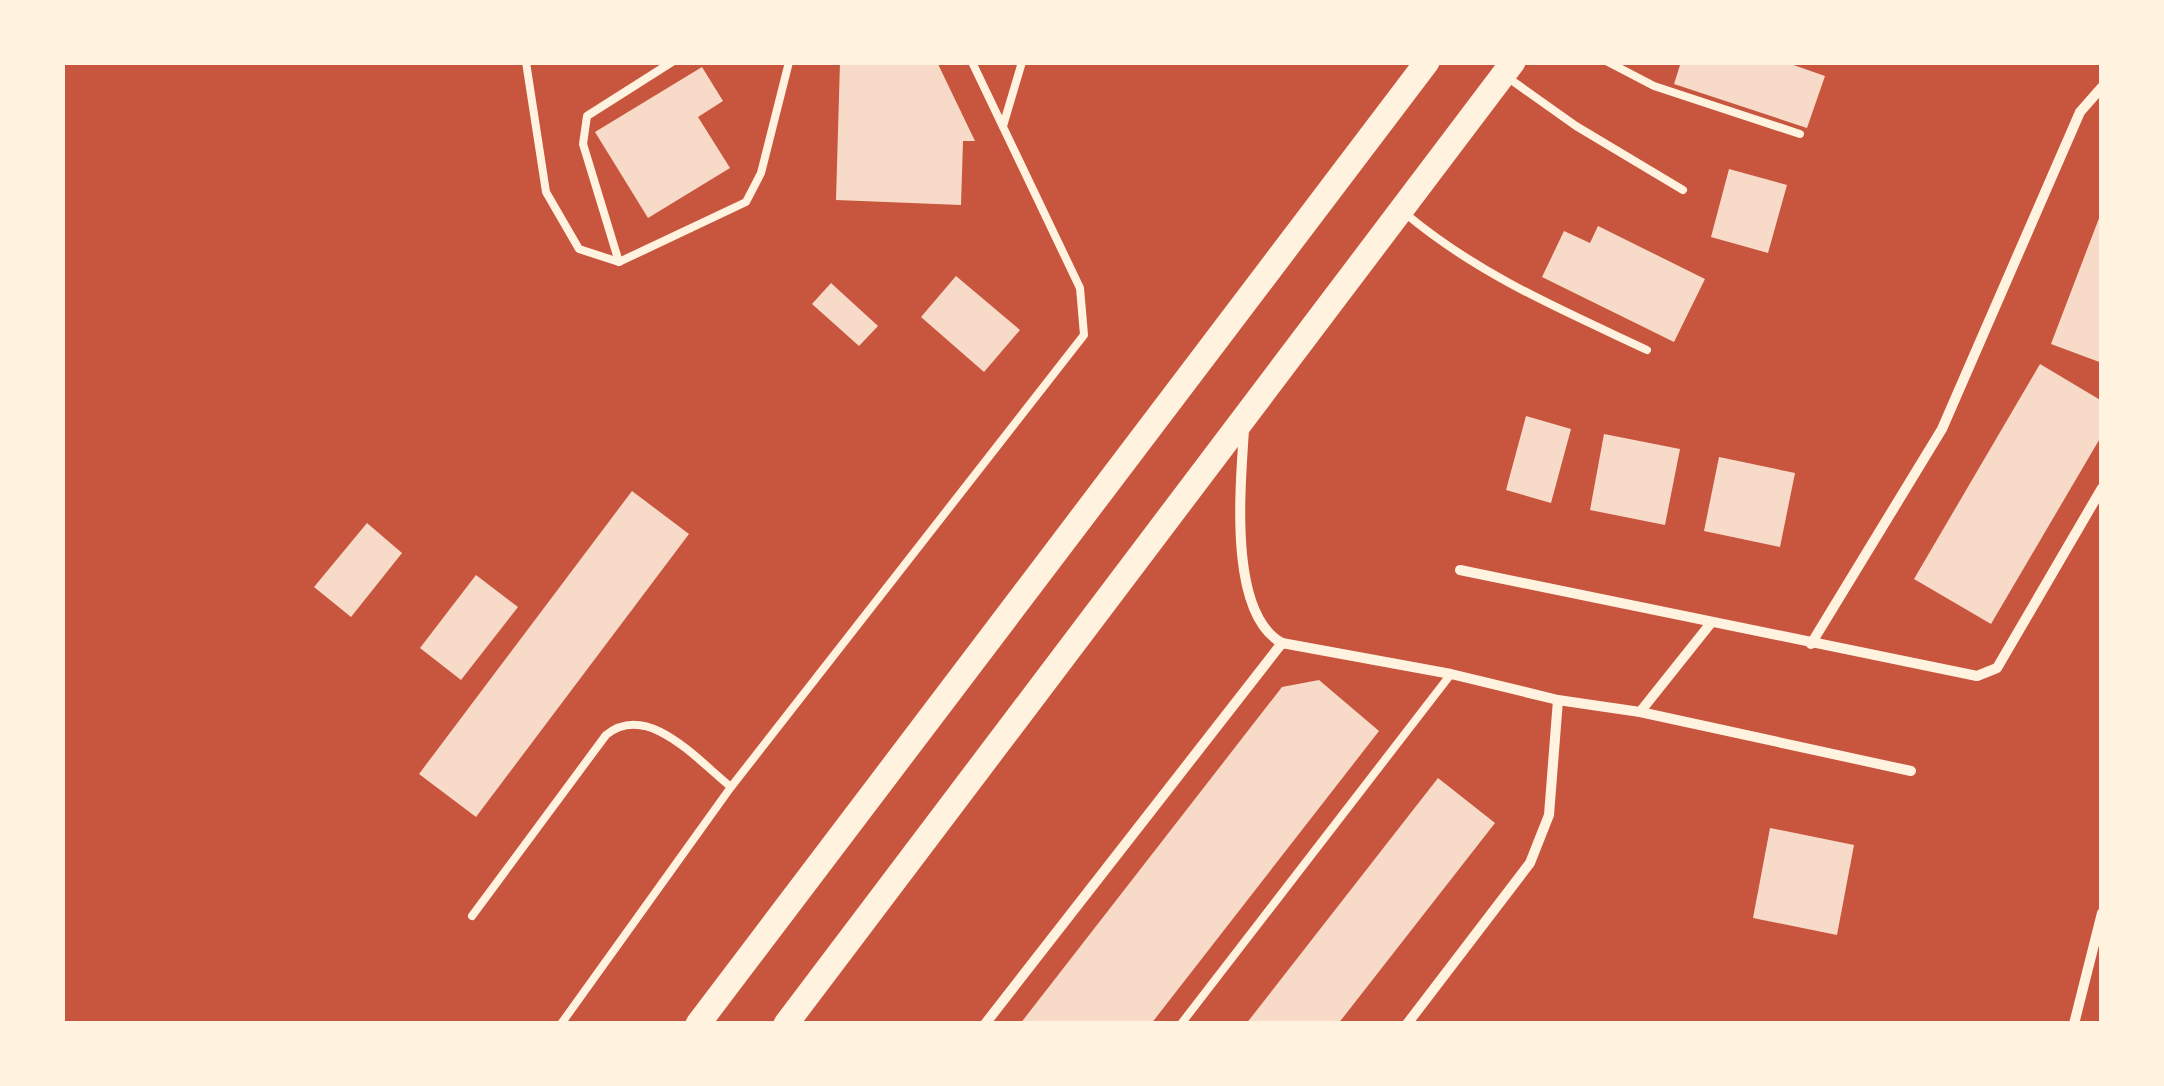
<svg xmlns="http://www.w3.org/2000/svg" width="2164" height="1086" viewBox="0 0 2164 1086" font-family="'Noto Sans',sans-serif">
<style>
.building{fill:#f7dbc8}
.lines{fill:none;stroke-linecap:round;stroke-linejoin:round}
.service{stroke:#fff3e0;stroke-width:8}
.minor{stroke:#fff3e0;stroke-width:10}
.primary{stroke:#fff3e0;stroke-width:25}
</style>
<rect width="100%" height="100%" fill="#c8553d"/>
<g class="building">
<path d="M 840,62 L 937,62 L 975,141 L 963,141 L 961,205 L 836,200 Z"/>
<path d="M 1681,62 L 1785,62 L 1825,76 L 1807,128 L 1674,84 Z"/>
<path d="M 702,67 L 723,101 L 698,117 L 730,168 L 648,218 L 595,132 Z"/>
<path d="M 1729,169 L 1787,185 L 1768,253 L 1711,237 Z"/>
<path d="M 2101,213 L 2102,213 L 2102,363 L 2051,344 Z"/>
<path d="M 1598,226 L 1705,279 L 1674,342 L 1542,277 L 1564,231 L 1590,243 Z"/>
<path d="M 956,276 L 1020,330 L 984,372 L 921,317 Z"/>
<path d="M 831,283 L 878,326 L 859,346 L 812,304 Z"/>
<path d="M 2040,364 L 2102,401 L 2102,435 L 1991,624 L 1914,579 Z"/>
<path d="M 1526,416 L 1571,429 L 1551,503 L 1506,490 Z"/>
<path d="M 1604,434 L 1680,449 L 1665,525 L 1590,510 Z"/>
<path d="M 1719,457 L 1795,473 L 1780,547 L 1704,531 Z"/>
<path d="M 632,491 L 689,534 L 476,817 L 419,774 Z"/>
<path d="M 367,523 L 402,553 L 351,617 L 314,587 Z"/>
<path d="M 476,575 L 518,607 L 461,680 L 420,648 Z"/>
<path d="M 1319,680 L 1379,731 L 1151,1024 L 1020,1024 L 1282,687 Z"/>
<path d="M 1438,778 L 1495,823 L 1338,1024 L 1246,1024 Z"/>
<path d="M 1770,828 L 1854,845 L 1837,935 L 1753,918 Z"/>
</g>
<g class="lines">
<g class="service">
<path d="M 526,62 L 546,192 L 579,249 L 619,262 L 746,202 L 761,173 L 789,62"/>
<path d="M 1608,62 L 1654,86 L 1800,134"/>
<path d="M 1507,77 L 1576,126 L 1683,190"/>
<path d="M 1003,126 L 1022,62"/>
<path d="M 1406,214 C 1479,275 1562,310 1647,350"/>
<path d="M 619,262 L 583,144 L 587,116 L 672,62"/>
<path d="M 472,916 L 606,735 C 648,701 697,760 731,787"/>
<path d="M 561,1024 L 731,787 L 1084,335 L 1080,288 L 972,62"/>
<path d="M 1181,1024 L 1451,674"/>
</g>
<g class="minor">
<path d="M 1244,429 C 1241,483 1227,613 1282,643"/>
<path d="M 1460,570 L 1977,676 L 1997,668 L 2102,488"/>
<path d="M 1811,644 L 1942,429 L 2080,112 L 2102,87"/>
<path d="M 1640,712 L 1711,623"/>
<path d="M 985,1024 L 1282,643 L 1451,674 L 1558,700 L 1640,712 L 1911,771"/>
<path d="M 1407,1024 L 1530,863 L 1549,815 L 1558,700"/>
<path d="M 2074,1024 L 2102,913"/>
</g>
<g class="primary">
<path d="M 698,1024 L 1427,62"/>
<path d="M 786,1024 L 1513,62"/>
</g>
</g>
<rect width="2164" height="1086" fill="none" stroke="#fff3e0" stroke-width="130"/>
</svg>
